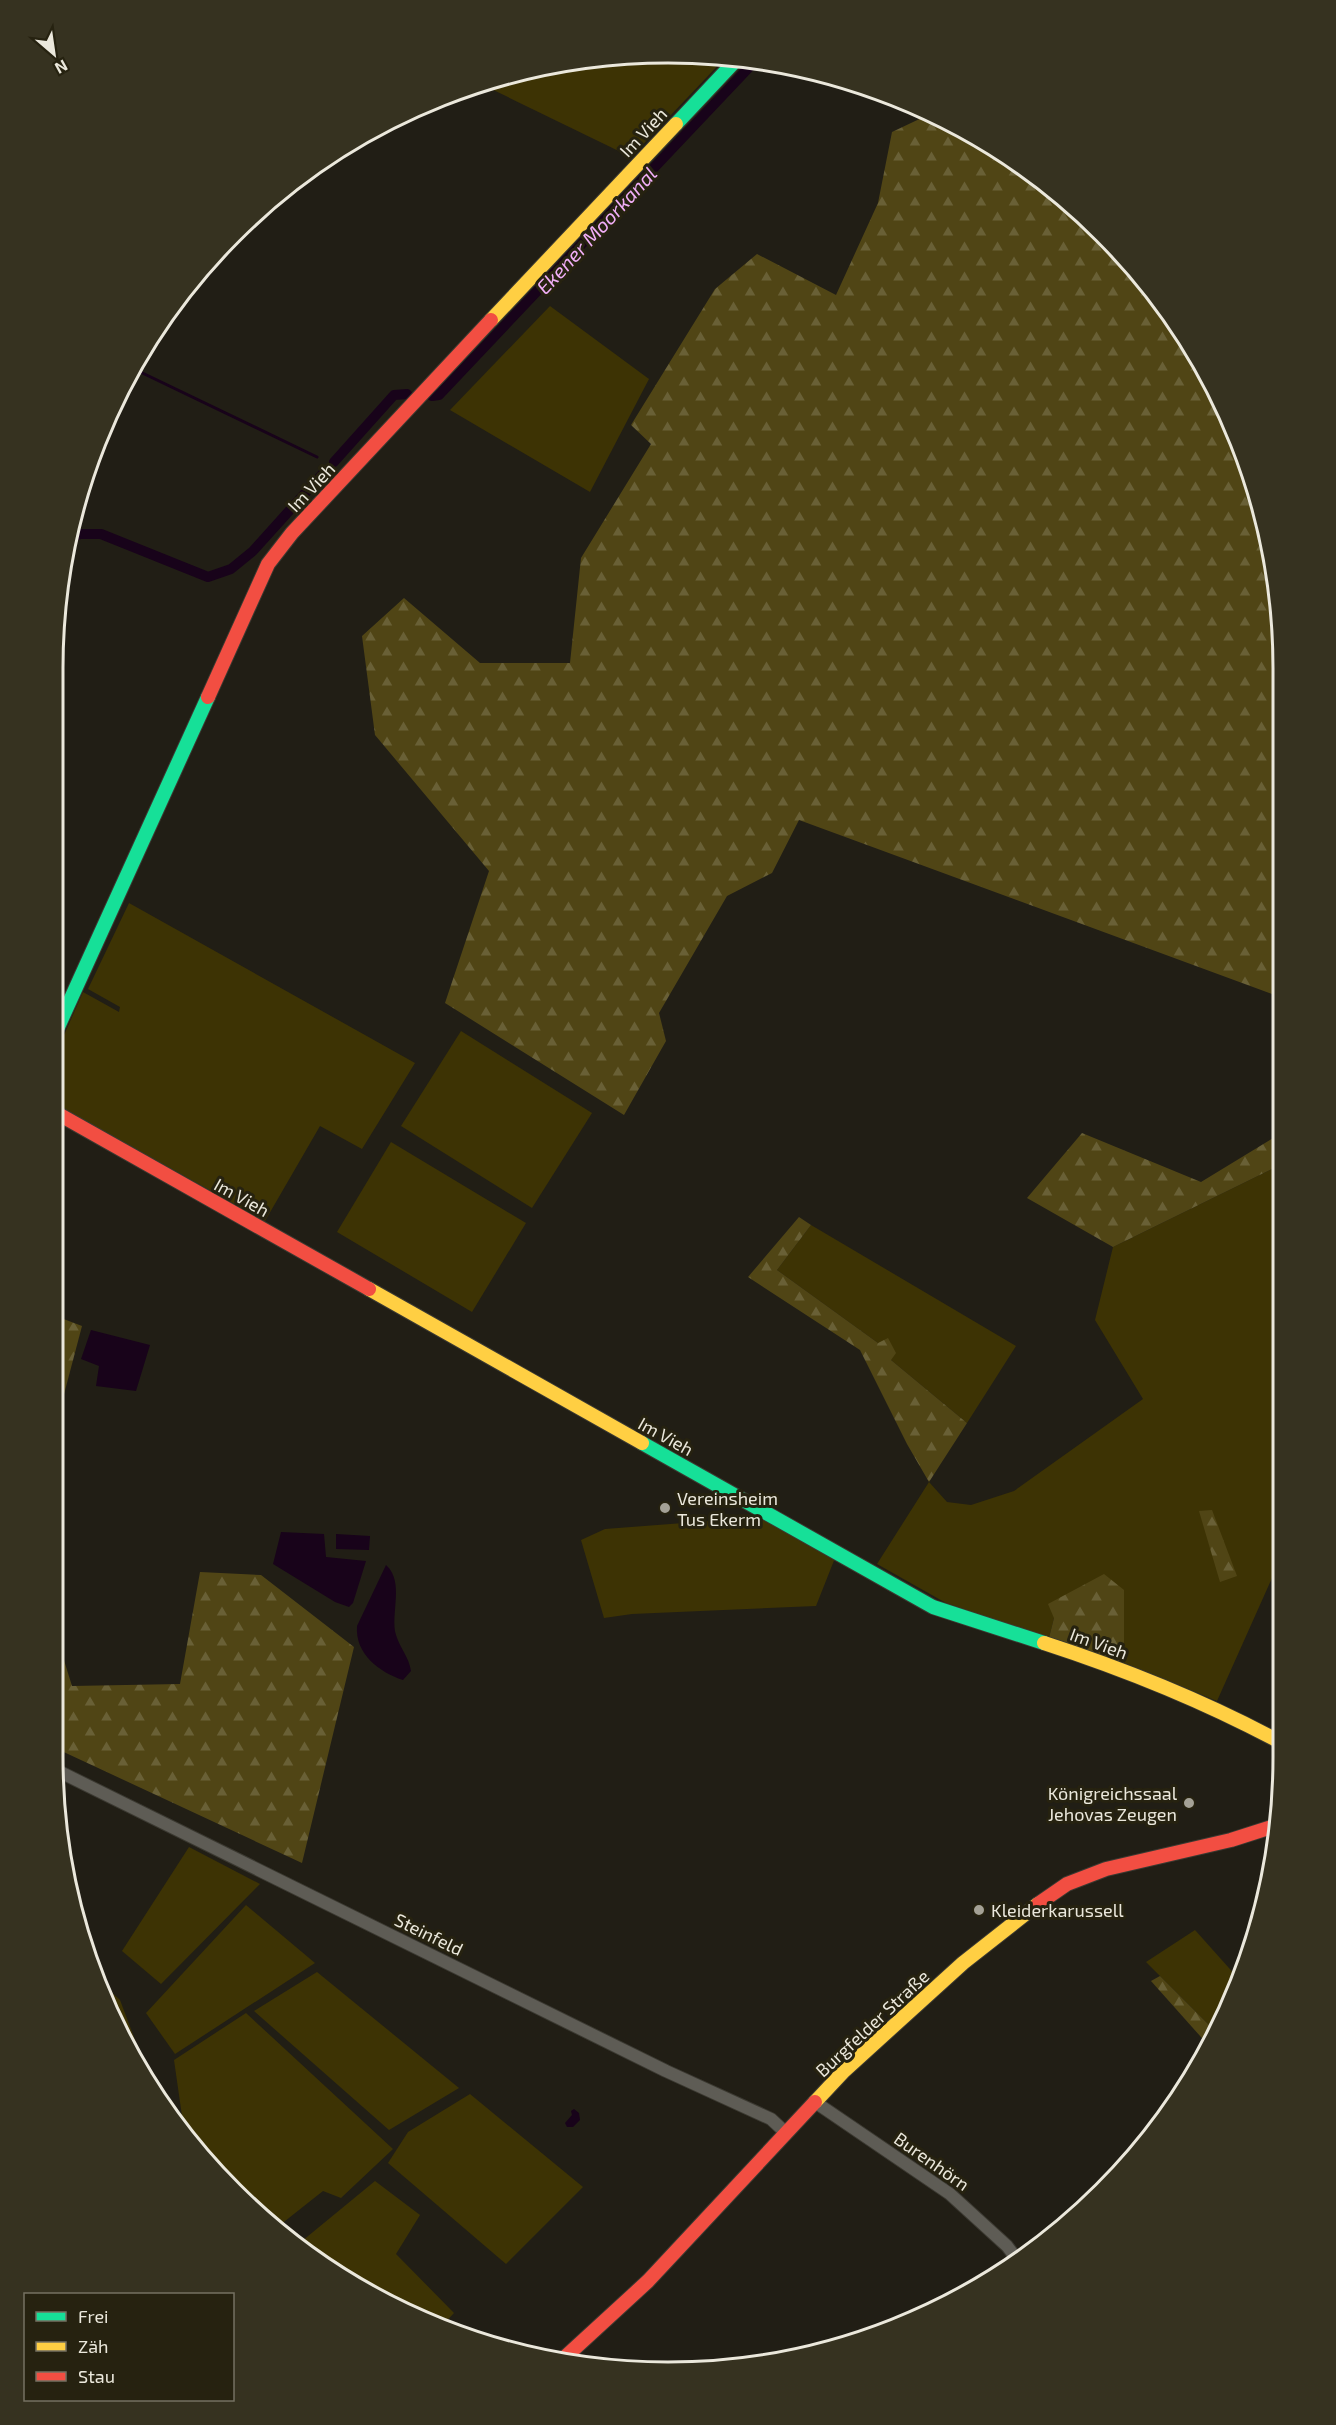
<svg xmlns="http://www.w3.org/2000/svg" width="1336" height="2425" viewBox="0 0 1336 2425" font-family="'Exo 2',sans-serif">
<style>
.grass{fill:#3d3304}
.forest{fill:url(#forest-firs)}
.water{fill:#18031a}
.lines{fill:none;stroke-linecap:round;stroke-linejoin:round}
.stream{stroke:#18031a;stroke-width:3}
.canal{stroke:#18031a;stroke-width:10}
.street-casing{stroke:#3b3931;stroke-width:14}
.fast-casing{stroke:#3b3931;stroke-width:16}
.slow-casing{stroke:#3b3931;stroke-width:16}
.jam-casing{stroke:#3b3931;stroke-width:16}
.street{stroke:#5e5c55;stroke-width:12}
.fast{stroke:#16e098;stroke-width:14}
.slow{stroke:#ffcf43;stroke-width:14}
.jam{stroke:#f24e42;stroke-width:14}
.poi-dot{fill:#a4a196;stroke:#262210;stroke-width:2}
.labels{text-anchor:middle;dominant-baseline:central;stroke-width:6;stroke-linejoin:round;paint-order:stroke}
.street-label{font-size:18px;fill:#ebe8dc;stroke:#262210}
.poi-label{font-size:18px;fill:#ebe8dc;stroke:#262210;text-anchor:start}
.water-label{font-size:20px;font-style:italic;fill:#f1aef7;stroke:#262210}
.rim{fill:none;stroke:#ebe8dc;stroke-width:3}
</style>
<defs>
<pattern id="forest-firs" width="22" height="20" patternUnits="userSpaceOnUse" patternTransform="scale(1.5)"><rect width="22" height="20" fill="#504515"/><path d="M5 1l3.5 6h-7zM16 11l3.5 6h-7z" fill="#696036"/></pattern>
</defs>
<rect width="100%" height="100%" fill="#211e15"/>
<g class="grass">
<path d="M 627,54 L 726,57 L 631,157 L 481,84 L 508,74 Z"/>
<path d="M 550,306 L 649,379 L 590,492 L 450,410 Z"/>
<path d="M 129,903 L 415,1063 L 362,1149 L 320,1126 L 265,1221 L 53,1103 L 53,1060 L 83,992 L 119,1012 L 120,1007 L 88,989 Z"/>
<path d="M 461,1031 L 592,1113 L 532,1208 L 401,1126 Z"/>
<path d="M 391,1142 L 526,1223 L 472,1312 L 337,1232 Z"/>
<path d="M 1280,1165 L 1281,1540 L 1275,1542 L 1280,1560 L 1217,1701 L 1124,1663 L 1124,1590 L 1054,1618 L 1049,1638 L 946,1603 L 877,1564 L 929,1482 L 947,1502 L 971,1505 L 1014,1491 L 1143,1399 L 1095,1320 L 1113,1247 Z"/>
<path d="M 811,1225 L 1016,1346 L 967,1423 L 891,1360 L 878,1343 L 777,1270 Z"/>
<path d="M 762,1517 L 835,1558 L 816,1606 L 632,1614 L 604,1618 L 581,1540 L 605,1529 Z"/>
<path d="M 189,1847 L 260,1884 L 161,1984 L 122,1951 Z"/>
<path d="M 246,1905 L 315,1963 L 175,2054 L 146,2013 Z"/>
<path d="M 1195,1930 L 1237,1977 L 1215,2031 L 1146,1962 Z"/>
<path d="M 317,1972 L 459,2088 L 389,2130 L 254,2011 Z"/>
<path d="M 96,1978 L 120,2000 L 146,2069 L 150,2088 L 135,2064 Z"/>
<path d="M 246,2013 L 393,2149 L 341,2198 L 323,2191 L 275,2229 L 262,2220 L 185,2137 L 174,2060 Z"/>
<path d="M 470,2094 L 583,2187 L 506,2264 L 388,2163 L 408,2132 Z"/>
<path d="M 375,2181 L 420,2215 L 396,2254 L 454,2313 L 440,2328 L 326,2269 L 296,2246 Z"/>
</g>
<g class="forest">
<path d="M 930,114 L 975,135 L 1074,205 L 1180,326 L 1237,433 L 1278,588 L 1280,997 L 799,820 L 772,873 L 727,896 L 659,1013 L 666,1041 L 624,1115 L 445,1003 L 489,871 L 375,735 L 362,636 L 404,598 L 480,663 L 570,663 L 581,558 L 651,444 L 631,425 L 715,289 L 757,254 L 836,295 L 878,203 L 892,132 Z"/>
<path d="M 1082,1133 L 1201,1182 L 1280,1134 L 1280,1165 L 1113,1247 L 1027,1198 Z"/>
<path d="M 799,1217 L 811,1225 L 777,1270 L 878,1343 L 888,1338 L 896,1353 L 891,1360 L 967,1423 L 929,1482 L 907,1444 L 860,1350 L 748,1277 Z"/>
<path d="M 53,1315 L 82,1326 L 53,1436 Z"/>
<path d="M 1212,1510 L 1237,1576 L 1220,1582 L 1199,1511 Z"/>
<path d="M 200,1572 L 261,1575 L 354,1647 L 302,1863 L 53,1747 L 53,1625 L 72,1686 L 180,1684 Z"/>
<path d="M 1104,1574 L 1124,1590 L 1124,1663 L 1049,1638 L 1054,1618 L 1048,1604 Z"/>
<path d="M 1160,1976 L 1215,2031 L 1209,2046 L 1151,1981 Z"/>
</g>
<g class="water">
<path d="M 91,1330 L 150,1345 L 136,1391 L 96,1386 L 99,1366 L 81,1359 Z"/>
<path d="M 281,1532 L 324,1534 L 326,1557 L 366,1561 L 353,1603 L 349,1607 L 335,1602 L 273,1564 Z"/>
<path d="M 336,1534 L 370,1536 L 369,1550 L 336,1549 Z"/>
<path d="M 386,1565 C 405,1582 390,1614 396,1635 C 400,1648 409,1657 411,1671 L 403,1680 C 379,1672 355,1654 357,1626 Z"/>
<path d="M 574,2109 L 579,2113 L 580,2120 L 573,2127 L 567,2127 L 565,2123 L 572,2115 L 571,2111 Z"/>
</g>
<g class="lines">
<path class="stream" d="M 132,368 L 317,457"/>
<g class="canal">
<path d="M 432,396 L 439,395 L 756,60"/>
<path d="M 334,462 L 394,395 L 407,394"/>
<path d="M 69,539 L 80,534 L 101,534 L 208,577 L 231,569 L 253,551 L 326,470"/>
</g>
<defs>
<g id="street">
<path d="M 54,1769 L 666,2071 L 771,2119 L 786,2133"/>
<path d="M 815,2102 L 950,2194 L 1007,2246 L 1019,2262"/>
</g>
<g id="fast">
<path d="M 676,124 L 739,57"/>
<path d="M 53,1038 L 208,697"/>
<path d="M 642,1443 L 933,1607 L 1044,1643"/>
</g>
<g id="slow">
<path d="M 491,320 L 676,124"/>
<path d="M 369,1289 L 642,1443"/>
<path d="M 1044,1643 C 1127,1670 1206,1702 1282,1743"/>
<path d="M 815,2102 L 844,2071 L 963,1963 L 1038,1904"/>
</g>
<g id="jam">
<path d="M 208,697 L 268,564 L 292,533 L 491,320"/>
<path d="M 53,1111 L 369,1289"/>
<path d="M 1038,1904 L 1067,1884 L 1106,1869 L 1231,1840 L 1278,1825"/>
<path d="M 562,2360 L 648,2281 L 815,2102"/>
</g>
</defs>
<use href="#street" class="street-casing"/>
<use href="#fast" class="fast-casing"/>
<use href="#slow" class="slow-casing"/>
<use href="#jam" class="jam-casing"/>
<use href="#street" class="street"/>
<use href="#fast" class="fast"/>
<use href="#slow" class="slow"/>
<use href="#jam" class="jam"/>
</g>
<g class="poi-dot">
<circle cx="665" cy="1508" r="6"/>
<circle cx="1189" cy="1803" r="6"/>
<circle cx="979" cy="1910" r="6"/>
</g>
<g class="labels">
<g class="street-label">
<text transform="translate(643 132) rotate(-47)">Im Vieh</text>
<text transform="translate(311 487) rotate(-47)">Im Vieh</text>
<text transform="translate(242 1197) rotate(29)">Im Vieh</text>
<text transform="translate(666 1436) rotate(29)">Im Vieh</text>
<text transform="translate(1099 1643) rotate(20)">Im Vieh</text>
<text transform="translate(429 1934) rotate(26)">Steinfeld</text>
<text transform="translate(872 2023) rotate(-43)">Burgfelder Straße</text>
<text transform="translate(932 2161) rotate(35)">Burenhörn</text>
</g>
<g class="poi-label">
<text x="677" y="1498">Vereinsheim<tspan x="677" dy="21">Tus Ekerm</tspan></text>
<text x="1177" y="1793" text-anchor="end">Königreichssaal<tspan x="1177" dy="21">Jehovas Zeugen</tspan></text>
<text x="991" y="1910">Kleiderkarussell</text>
</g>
<g class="water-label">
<text transform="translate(596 230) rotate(-47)">Ekener Moorkanal</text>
</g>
</g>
<path d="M0 0H1336V2425H0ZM668 63H668A605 605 0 0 1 1273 668V1757A605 605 0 0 1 668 2362H668A605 605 0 0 1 63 1757V668A605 605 0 0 1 668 63Z" fill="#363220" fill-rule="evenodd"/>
<path class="rim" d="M668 63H668A605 605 0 0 1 1273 668V1757A605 605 0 0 1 668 2362H668A605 605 0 0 1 63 1757V668A605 605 0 0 1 668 63Z"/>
<rect x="24" y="2293" width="210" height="108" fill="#262210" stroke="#757162" stroke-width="1.5"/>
<rect x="36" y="2312" width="30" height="9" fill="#16e098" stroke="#757162" stroke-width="1.5"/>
<text x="78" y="2323" font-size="18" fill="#ebe8dc">Frei</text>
<rect x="36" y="2342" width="30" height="9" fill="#ffcf43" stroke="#757162" stroke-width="1.5"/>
<text x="78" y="2353" font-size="18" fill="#ebe8dc">Zäh</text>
<rect x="36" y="2372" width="30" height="9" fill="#f24e42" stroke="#757162" stroke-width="1.5"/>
<text x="78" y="2383" font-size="18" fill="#ebe8dc">Stau</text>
<g transform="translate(54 54) rotate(151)" stroke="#262210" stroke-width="4.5" paint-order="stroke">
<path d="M0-4.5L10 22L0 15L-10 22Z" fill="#ebe8dc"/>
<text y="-9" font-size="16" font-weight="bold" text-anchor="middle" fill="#ebe8dc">N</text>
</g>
</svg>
